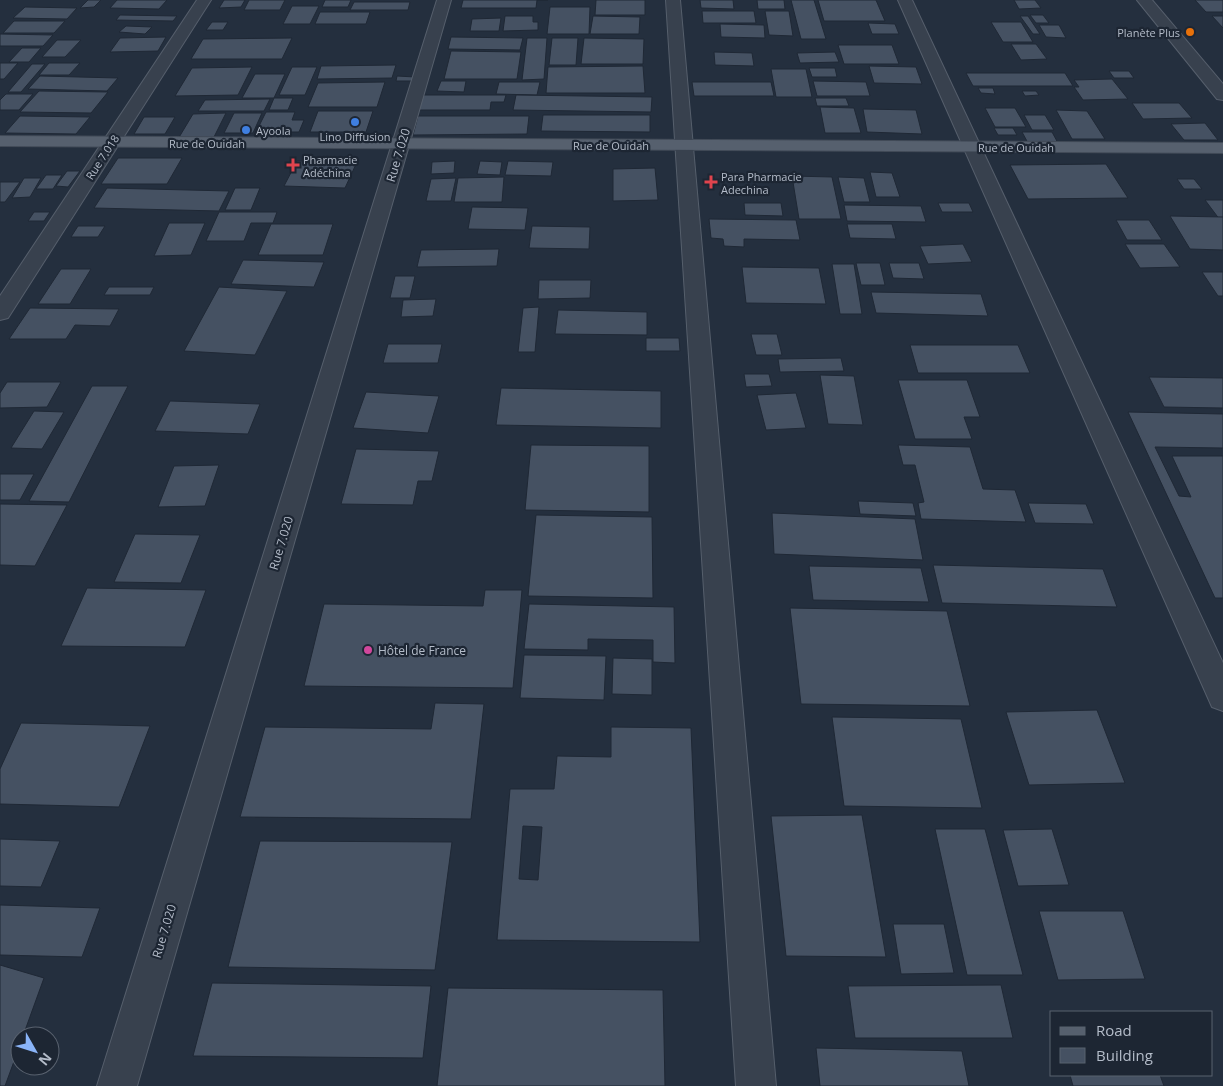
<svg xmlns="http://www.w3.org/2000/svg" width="1223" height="1086" viewBox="0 0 1223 1086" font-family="'Open Sans',sans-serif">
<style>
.building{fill:#455162;stroke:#1f2835;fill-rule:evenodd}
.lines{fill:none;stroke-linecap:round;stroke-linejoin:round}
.minor-casing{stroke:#565f6c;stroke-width:2}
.major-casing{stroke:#414a57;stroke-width:2}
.minor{fill:#38414e;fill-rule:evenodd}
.major{fill:#56606e;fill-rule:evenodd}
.food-dot{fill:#e8710a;stroke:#1d2633;stroke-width:2}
.shop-dot{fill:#3f7fe0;stroke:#1d2633;stroke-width:2}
.health-dot{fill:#e0444e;stroke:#1d2633;stroke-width:2}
.hotel-dot{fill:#d1479c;stroke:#1d2633;stroke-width:2}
.labels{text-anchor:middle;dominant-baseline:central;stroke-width:4.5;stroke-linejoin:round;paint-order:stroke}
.far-poi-label{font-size:11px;fill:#b4bcc9;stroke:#1d2633;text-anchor:start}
.far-street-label{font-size:11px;fill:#b4bcc9;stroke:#1d2633}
.street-label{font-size:12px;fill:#b4bcc9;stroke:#1d2633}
.poi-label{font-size:12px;fill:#b4bcc9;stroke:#1d2633;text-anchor:start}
</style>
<rect width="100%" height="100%" fill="#242f3e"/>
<g class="building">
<path d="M 88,0 L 101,0 L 94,7 L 80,8 Z"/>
<path d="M 117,0 L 167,0 L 159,9 L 110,8 Z"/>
<path d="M 224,0 L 245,0 L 241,7 L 219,8 Z"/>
<path d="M 249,0 L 285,0 L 280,10 L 244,10 Z"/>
<path d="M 325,0 L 351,0 L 348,7 L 322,7 Z"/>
<path d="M 463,0 L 548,0 L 537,0 L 536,8 L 461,8 Z"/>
<path d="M 596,0 L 645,0 L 645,15 L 595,15 Z"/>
<path d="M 700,0 L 733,0 L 734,9 L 701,8 Z"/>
<path d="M 757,0 L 784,0 L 785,9 L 758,9 Z"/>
<path d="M 791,0 L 814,0 L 826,39 L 801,39 Z"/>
<path d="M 818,0 L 876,0 L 885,21 L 824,21 Z"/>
<path d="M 1014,0 L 1035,0 L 1041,8 L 1019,9 Z"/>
<path d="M 1195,0 L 1223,0 L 1223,12 L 1206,12 Z"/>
<path d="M 354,2 L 410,2 L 408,10 L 350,10 Z"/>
<path d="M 292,6 L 319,6 L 310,24 L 283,24 Z"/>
<path d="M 25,7 L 77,8 L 67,19 L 13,18 Z"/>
<path d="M 550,7 L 590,7 L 589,34 L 547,34 Z"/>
<path d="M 702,11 L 754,11 L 756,23 L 703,23 Z"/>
<path d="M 765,11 L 789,11 L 793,36 L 769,35 Z"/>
<path d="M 320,12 L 370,12 L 366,24 L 315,24 Z"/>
<path d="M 120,15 L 177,16 L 173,21 L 116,20 Z"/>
<path d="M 1030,15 L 1043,15 L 1049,23 L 1036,23 Z"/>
<path d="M 505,16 L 533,16 L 533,22 L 538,22 L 538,30 L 503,31 Z"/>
<path d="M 593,16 L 640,17 L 639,34 L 590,34 Z"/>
<path d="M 1020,16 L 1028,16 L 1040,34 L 1033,34 Z"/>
<path d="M 1212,16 L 1223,16 L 1223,28 Z"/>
<path d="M 501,18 L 499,31 L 470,31 L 472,19 Z"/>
<path d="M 14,21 L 65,21 L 54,33 L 3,33 Z"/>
<path d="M 212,22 L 228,22 L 223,30 L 206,30 Z"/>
<path d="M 991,22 L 1021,22 L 1033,42 L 1003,42 Z"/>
<path d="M 868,23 L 895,24 L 899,34 L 872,34 Z"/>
<path d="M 720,24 L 764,25 L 765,38 L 721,37 Z"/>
<path d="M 1039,25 L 1059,25 L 1066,38 L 1046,37 Z"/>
<path d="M 126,26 L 152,27 L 145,34 L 119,32 Z"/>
<path d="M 0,34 L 53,35 L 43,46 L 0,46 Z"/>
<path d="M 166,37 L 158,51 L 110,52 L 120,38 Z"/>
<path d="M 451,37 L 523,38 L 520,50 L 448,49 Z"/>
<path d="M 292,38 L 282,59 L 191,59 L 203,39 Z"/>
<path d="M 527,38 L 547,38 L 544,79 L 522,80 Z"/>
<path d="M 552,38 L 578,38 L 576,65 L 549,65 Z"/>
<path d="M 584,38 L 644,39 L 643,64 L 581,64 Z"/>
<path d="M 57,40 L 81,40 L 65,57 L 42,57 Z"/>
<path d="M 1011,44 L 1036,44 L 1047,59 L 1021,60 Z"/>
<path d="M 838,45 L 892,45 L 899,64 L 844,64 Z"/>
<path d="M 22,48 L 41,48 L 29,62 L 9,62 Z"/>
<path d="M 451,51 L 521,52 L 517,79 L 444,79 Z"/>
<path d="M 714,52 L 752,53 L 754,66 L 715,65 Z"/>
<path d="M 835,52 L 839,62 L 800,63 L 797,53 Z"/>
<path d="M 0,63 L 18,63 L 4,79 L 0,79 Z"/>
<path d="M 49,63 L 80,63 L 69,75 L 39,75 Z"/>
<path d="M 32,64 L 45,64 L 21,92 L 8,92 Z"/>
<path d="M 396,65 L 392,78 L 317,79 L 321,66 Z"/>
<path d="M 643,66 L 645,93 L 546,93 L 548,67 Z"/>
<path d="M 869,66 L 916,67 L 922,84 L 874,83 Z"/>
<path d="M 252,67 L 238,95 L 175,96 L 192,68 Z"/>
<path d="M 292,67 L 317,67 L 305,95 L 279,95 Z"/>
<path d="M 809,68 L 835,68 L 837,77 L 812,77 Z"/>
<path d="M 771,69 L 806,69 L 812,97 L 776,97 Z"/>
<path d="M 1109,71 L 1129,71 L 1134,78 L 1114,78 Z"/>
<path d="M 966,73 L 1065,73 L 1073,86 L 973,86 Z"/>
<path d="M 255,74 L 285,74 L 274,98 L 242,98 Z"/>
<path d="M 40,76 L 118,78 L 107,91 L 28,89 Z"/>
<path d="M 397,76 L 415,77 L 413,81 L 396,81 Z"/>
<path d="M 1112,79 L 1128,99 L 1083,100 L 1074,87 L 1079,87 L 1074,80 Z"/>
<path d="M 441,81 L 466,81 L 464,92 L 437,91 Z"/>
<path d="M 813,81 L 866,82 L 870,96 L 817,96 Z"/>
<path d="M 385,82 L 377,107 L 308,107 L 318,83 Z"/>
<path d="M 499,82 L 540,82 L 537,95 L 496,94 Z"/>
<path d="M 692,82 L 771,82 L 774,96 L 694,96 Z"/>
<path d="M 978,88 L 993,88 L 995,94 L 981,93 Z"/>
<path d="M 39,91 L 108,92 L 91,113 L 20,112 Z"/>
<path d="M 1022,91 L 1036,91 L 1039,95 L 1025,96 Z"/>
<path d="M 6,94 L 33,94 L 19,110 L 0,110 L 0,100 Z"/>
<path d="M 422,95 L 506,95 L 504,102 L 491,102 L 490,110 L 418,110 Z"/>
<path d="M 516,95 L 652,97 L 651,112 L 513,110 Z"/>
<path d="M 274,98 L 293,98 L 288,110 L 269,110 Z"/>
<path d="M 815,98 L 846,98 L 849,106 L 817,106 Z"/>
<path d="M 270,99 L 264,111 L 198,111 L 205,100 Z"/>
<path d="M 1132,103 L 1179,103 L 1192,118 L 1143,119 Z"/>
<path d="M 820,107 L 854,108 L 861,133 L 825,133 Z"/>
<path d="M 985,108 L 1015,108 L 1026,127 L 995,127 Z"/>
<path d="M 863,109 L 916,110 L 922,134 L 867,132 Z"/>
<path d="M 1056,110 L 1087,111 L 1105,139 L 1072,139 Z"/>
<path d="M 318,111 L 373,111 L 366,132 L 310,132 Z"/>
<path d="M 266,112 L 295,112 L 292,120 L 304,120 L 299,132 L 256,132 Z"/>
<path d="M 226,113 L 213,139 L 178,139 L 193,114 Z"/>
<path d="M 234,113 L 262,113 L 253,133 L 224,133 Z"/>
<path d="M 543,115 L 650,115 L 650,132 L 541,131 Z"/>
<path d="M 1024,115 L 1045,115 L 1054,130 L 1032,130 Z"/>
<path d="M 20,116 L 90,117 L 76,134 L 5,133 Z"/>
<path d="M 418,116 L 529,116 L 527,134 L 413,135 Z"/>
<path d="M 144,117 L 175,117 L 165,134 L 134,134 Z"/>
<path d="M 1205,123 L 1218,140 L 1184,140 L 1171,124 Z"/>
<path d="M 994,128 L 1013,128 L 1017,135 L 998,135 Z"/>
<path d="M 1022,132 L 1052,132 L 1058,143 L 1028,143 Z"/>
<path d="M 118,158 L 182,158 L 167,184 L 101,184 Z"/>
<path d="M 297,161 L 357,162 L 345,188 L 284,186 Z"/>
<path d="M 455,161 L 454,173 L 431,174 L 432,162 Z"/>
<path d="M 480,161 L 502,162 L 500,175 L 477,174 Z"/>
<path d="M 508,161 L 553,162 L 551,176 L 505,175 Z"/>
<path d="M 1106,164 L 1128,198 L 1028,199 L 1010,165 Z"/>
<path d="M 655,168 L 658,200 L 613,201 L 613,169 Z"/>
<path d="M 67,171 L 80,171 L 68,187 L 56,186 Z"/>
<path d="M 870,172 L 892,173 L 900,197 L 876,197 Z"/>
<path d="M 46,175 L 62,175 L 53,189 L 36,189 Z"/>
<path d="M 792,176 L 832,177 L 841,219 L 799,219 Z"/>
<path d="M 504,177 L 502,202 L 454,202 L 458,178 Z"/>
<path d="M 838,177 L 864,178 L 870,202 L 844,202 Z"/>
<path d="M 24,178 L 41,178 L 30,197 L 12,198 Z"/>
<path d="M 456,178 L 451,201 L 426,201 L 431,179 Z"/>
<path d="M 1177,179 L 1194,179 L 1202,189 L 1184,189 Z"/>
<path d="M 0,182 L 20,182 L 5,202 L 0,202 Z"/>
<path d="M 107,188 L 229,191 L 219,211 L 94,208 Z"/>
<path d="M 235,188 L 260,188 L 251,210 L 225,210 Z"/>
<path d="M 1205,200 L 1223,200 L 1223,220 L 1220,220 Z"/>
<path d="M 744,203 L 781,203 L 783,216 L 745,215 Z"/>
<path d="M 938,203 L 969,203 L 973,212 L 942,212 Z"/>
<path d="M 844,205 L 921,206 L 926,222 L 847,221 Z"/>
<path d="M 472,207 L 528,208 L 525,230 L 468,229 Z"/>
<path d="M 34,212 L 50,212 L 44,221 L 28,221 Z"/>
<path d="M 219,212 L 277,212 L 273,223 L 251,223 L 244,241 L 206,241 Z"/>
<path d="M 1170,216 L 1223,217 L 1223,250 L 1190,249 Z"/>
<path d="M 709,219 L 796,220 L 800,240 L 744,239 L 744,247 L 724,246 L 723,239 L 711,238 Z"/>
<path d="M 1116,220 L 1149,220 L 1162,240 L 1127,240 Z"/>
<path d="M 169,223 L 205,223 L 191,255 L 154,256 Z"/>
<path d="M 271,224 L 333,224 L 323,255 L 258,255 Z"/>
<path d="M 847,224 L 892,224 L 896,239 L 850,238 Z"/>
<path d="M 78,226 L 105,226 L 98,237 L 71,237 Z"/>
<path d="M 532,226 L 590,227 L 589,249 L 529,248 Z"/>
<path d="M 963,244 L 972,262 L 928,264 L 920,246 Z"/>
<path d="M 1125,244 L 1164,244 L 1180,267 L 1140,268 Z"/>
<path d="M 499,249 L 497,266 L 417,267 L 421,250 Z"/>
<path d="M 243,260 L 324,262 L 314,287 L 231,284 Z"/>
<path d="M 856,263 L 880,263 L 885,285 L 861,285 Z"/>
<path d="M 889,263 L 919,263 L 924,279 L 893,278 Z"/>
<path d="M 832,264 L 854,264 L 862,314 L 840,314 Z"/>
<path d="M 742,267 L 819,268 L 826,304 L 746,303 Z"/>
<path d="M 61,269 L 91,269 L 70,304 L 38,304 Z"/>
<path d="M 1202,272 L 1223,272 L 1223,296 L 1218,296 Z"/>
<path d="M 395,276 L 415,276 L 410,298 L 390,298 Z"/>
<path d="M 539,280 L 591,280 L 590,298 L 538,299 Z"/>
<path d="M 109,287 L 154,287 L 150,295 L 104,295 Z"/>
<path d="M 219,287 L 287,291 L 255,355 L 184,351 Z"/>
<path d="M 871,292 L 981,294 L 988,316 L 876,313 Z"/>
<path d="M 436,299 L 433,316 L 401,317 L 403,300 Z"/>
<path d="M 539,307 L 535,352 L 518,352 L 523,308 Z"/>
<path d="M 30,308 L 119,309 L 110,326 L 75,325 L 66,339 L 9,339 Z"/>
<path d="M 558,310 L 647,312 L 647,335 L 555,334 Z"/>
<path d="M 751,334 L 777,334 L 782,355 L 756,355 Z"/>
<path d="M 646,338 L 679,338 L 680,351 L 646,351 Z"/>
<path d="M 388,344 L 442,344 L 438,363 L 383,363 Z"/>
<path d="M 910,345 L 1018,345 L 1030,373 L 918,373 Z"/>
<path d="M 841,358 L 844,371 L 780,372 L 778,359 Z"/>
<path d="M 744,374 L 769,374 L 772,386 L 746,387 Z"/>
<path d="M 820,375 L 854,376 L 863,425 L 828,424 Z"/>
<path d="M 1149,377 L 1223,378 L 1223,408 L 1164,407 Z"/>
<path d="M 898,380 L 967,380 L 980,417 L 964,417 L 972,439 L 915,439 Z"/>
<path d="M 7,382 L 61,382 L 47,407 L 0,408 L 0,393 Z"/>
<path d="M 92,386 L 128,386 L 69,502 L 29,501 Z"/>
<path d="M 501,388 L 661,391 L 661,428 L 496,425 Z"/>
<path d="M 366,392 L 439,396 L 428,433 L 353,428 Z"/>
<path d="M 796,393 L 806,428 L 766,430 L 757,395 Z"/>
<path d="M 170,401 L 260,404 L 248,434 L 155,431 Z"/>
<path d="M 34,411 L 64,412 L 42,449 L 11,448 Z"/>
<path d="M 1128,412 L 1223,414 L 1223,448 L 1155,447 L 1179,496 L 1191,497 L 1172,456 L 1223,456 L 1223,598 L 1215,598 Z"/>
<path d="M 531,445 L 649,446 L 649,512 L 525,510 Z"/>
<path d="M 898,445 L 970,447 L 983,489 L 1015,490 L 1026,522 L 921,519 L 918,503 L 924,502 L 915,465 L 903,465 Z"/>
<path d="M 356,449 L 439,451 L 432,481 L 418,481 L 413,505 L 341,504 Z"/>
<path d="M 219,465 L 205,506 L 158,507 L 174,466 Z"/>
<path d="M 0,474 L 34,474 L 20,500 L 0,500 Z"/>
<path d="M 858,501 L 913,503 L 916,516 L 860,514 Z"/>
<path d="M 1028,503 L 1086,504 L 1094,524 L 1035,523 Z"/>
<path d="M 0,504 L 67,505 L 35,566 L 0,565 Z"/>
<path d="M 772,513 L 915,519 L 923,560 L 774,554 Z"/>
<path d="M 536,515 L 652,517 L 653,598 L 528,596 Z"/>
<path d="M 135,534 L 200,535 L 181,583 L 114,582 Z"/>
<path d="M 933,565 L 1103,569 L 1117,607 L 942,603 Z"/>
<path d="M 809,566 L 921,568 L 929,602 L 813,600 Z"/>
<path d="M 87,588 L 206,590 L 185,647 L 61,646 Z"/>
<path d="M 485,590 L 522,590 L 513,688 L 304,686 L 324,604 L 483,606 Z"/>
<path d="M 529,604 L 674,607 L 675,663 L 653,662 L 653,640 L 588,639 L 588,650 L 524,649 Z"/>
<path d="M 790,608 L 947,611 L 970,706 L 801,704 Z"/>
<path d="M 524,655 L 606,656 L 604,700 L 520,698 Z"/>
<path d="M 613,658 L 652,659 L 652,695 L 612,694 Z"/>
<path d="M 435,703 L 484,704 L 471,819 L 240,817 L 265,727 L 431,729 Z"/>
<path d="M 1097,710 L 1125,783 L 1029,785 L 1006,712 Z"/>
<path d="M 832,717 L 961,719 L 982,808 L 844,806 Z"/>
<path d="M 21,723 L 150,726 L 119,807 L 0,804 L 0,769 Z"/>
<path d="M 611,727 L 691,728 L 700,942 L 497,940 L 510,789 L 554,789 L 557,756 L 611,757 ZM 523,826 L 542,827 L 538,880 L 519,879 Z"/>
<path d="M 862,815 L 886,957 L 786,956 L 771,816 Z"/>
<path d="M 935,829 L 985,829 L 1023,975 L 967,975 Z"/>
<path d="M 1052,829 L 1069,885 L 1018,886 L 1003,830 Z"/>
<path d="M 0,839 L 60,841 L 41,887 L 0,886 Z"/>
<path d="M 260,841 L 452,842 L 435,970 L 228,967 Z"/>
<path d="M 0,905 L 100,908 L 82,957 L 0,955 Z"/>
<path d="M 1039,911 L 1123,911 L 1145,979 L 1058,980 Z"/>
<path d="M 893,924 L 944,924 L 954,973 L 901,974 Z"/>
<path d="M 0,965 L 44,978 L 23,1036 L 20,1036 L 20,1045 L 5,1086 L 0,1086 Z"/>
<path d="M 212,983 L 431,986 L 423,1058 L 193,1056 Z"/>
<path d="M 1001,985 L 1013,1038 L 855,1038 L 848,986 Z"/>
<path d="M 448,988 L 663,990 L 665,1086 L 437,1086 Z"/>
<path d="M 816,1048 L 962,1051 L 969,1086 L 820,1086 Z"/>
<path d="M 1070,1075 L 1160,1075 L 1164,1086 L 1073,1086 Z"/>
</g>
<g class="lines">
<defs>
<g id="minor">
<path d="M 197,0 L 211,0 L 8,318 L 0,320 L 0,296 Z"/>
<path d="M 437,0 L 451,0 L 137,1086 L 97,1086 Z"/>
<path d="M 666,0 L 680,0 L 776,1086 L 736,1086 Z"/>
<path d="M 898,0 L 912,0 L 1223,663 L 1223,711 L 1212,707 Z"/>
<path d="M 1137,0 L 1152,0 L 1223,84 L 1223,100 L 1217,99 Z"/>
</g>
<path id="major" d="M 0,136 L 1223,143 L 1223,153 L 0,146 Z"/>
</defs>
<use href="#minor" class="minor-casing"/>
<use href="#major" class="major-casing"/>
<use href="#minor" class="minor"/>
<use href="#major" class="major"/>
</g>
<circle class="food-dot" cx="1190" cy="32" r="5"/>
<g class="shop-dot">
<circle cx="355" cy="122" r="5"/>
<circle cx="246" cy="130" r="5"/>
</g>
<g class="health-dot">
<path d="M290.5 157.5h5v5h5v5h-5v5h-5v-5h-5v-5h5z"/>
<path d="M708.5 174.5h5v5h5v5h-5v5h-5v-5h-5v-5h5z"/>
</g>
<circle class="hotel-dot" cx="368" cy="650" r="5"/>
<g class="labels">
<g class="far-poi-label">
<text x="1180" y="32" text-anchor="end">Planète Plus</text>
<text x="256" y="130">Ayoola</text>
<text x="355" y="136" text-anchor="middle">Lino Diffusion</text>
<text x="303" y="159">Pharmacie<tspan x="303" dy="13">Adéchina</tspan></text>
<text x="721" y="176">Para Pharmacie<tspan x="721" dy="13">Adechina</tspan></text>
</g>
<g class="far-street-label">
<text x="207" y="143">Rue de Ouidah</text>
<text x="611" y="145">Rue de Ouidah</text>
<text x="1016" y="147">Rue de Ouidah</text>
<text transform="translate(102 157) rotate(-57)">Rue 7.018</text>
</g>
<g class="street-label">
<text transform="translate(398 155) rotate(-73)">Rue 7.020</text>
<text transform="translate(281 543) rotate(-73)">Rue 7.020</text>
<text transform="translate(164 931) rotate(-73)">Rue 7.020</text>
</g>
<g class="poi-label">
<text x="378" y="650">Hôtel de France</text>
</g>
</g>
<rect x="1050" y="1011" width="162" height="65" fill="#1d2633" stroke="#59626f"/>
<rect x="1060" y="1027" width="25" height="8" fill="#56606e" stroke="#59626f"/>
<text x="1096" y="1036" font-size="15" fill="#b4bcc9">Road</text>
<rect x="1060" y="1048" width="25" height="15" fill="#455162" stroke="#59626f"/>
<text x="1096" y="1061" font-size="15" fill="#b4bcc9">Building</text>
<g transform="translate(35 1051) rotate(129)"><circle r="24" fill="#1d2633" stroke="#59626f"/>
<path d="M0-4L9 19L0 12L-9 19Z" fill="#8ab4f8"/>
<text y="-8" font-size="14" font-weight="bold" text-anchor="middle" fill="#b4bcc9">N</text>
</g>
</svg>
